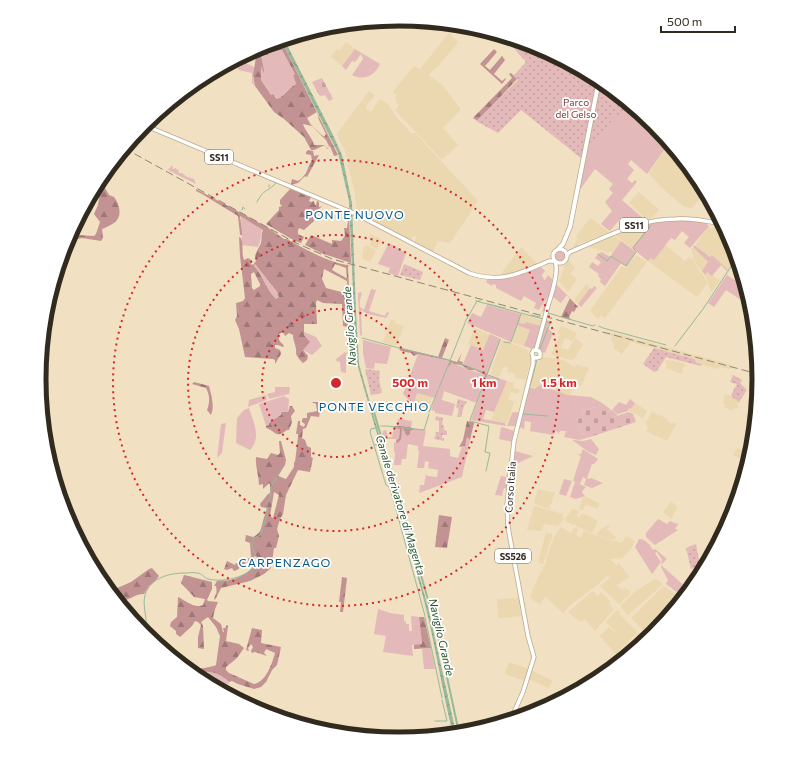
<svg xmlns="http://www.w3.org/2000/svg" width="797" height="758" viewBox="0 0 797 758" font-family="Commissioner,sans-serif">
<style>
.built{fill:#ebd7b0}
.grass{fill:#e3bab9}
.forest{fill:url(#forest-firs);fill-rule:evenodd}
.cemetery{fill:url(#cemetery-stones)}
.park{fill:url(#park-dots)}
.water{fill:url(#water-waves)}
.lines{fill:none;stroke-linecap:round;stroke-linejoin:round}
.stream{stroke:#98ba9a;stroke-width:1}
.canal{stroke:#98ba9a;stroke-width:2}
.primary-casing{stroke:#b9a98b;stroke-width:5}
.highway-casing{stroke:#b9a98b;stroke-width:5.5}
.primary{stroke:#fff;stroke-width:3.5}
.highway{stroke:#fff;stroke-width:4}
.rail{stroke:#928671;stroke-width:1;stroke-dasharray:8 4;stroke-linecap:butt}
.primary-bridge-casing{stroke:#b9a98b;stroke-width:5;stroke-linecap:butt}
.primary-bridge{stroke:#fff;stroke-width:3.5}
.ring{fill:none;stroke:#d62828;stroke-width:2;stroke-dasharray:2 4}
.labels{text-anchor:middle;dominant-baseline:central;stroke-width:3.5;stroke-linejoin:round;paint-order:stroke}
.shield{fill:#fff;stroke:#6f6a62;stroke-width:1}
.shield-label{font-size:9px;font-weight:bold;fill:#312a1e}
.park-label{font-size:10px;fill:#7b3b3d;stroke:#fff}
.street-label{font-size:10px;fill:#312a1e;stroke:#fff}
.water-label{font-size:11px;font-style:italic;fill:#24552a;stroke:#fff}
.quarter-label{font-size:12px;letter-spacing:1px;fill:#095986;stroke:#fff}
.rim{fill:none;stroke:#312a1e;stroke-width:5}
.centre{fill:#d62828;stroke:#fff;stroke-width:2}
.ring-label{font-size:12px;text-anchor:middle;font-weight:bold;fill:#d62828;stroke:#fff;stroke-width:3.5;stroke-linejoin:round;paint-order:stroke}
</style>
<defs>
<pattern id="forest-firs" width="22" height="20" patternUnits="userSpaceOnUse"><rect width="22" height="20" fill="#c39292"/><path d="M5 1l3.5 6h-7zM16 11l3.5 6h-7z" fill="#9f7777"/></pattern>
<pattern id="cemetery-stones" width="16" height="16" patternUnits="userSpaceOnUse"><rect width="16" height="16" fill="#e3bab9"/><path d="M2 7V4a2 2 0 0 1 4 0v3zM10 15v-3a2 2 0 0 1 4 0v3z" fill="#c3a09f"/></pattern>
<pattern id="park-dots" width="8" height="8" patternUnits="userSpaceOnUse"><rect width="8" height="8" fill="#e3bab9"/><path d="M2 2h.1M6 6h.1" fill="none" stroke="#c3a09f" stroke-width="1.8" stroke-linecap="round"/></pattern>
<pattern id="water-waves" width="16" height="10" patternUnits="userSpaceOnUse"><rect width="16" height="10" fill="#98ba9a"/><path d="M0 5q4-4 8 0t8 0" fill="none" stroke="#7d977d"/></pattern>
</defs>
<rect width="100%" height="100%" fill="#f1e0c1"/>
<g class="built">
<path d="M 449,33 L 458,42 L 439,65 L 428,75 L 442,85 L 460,108 L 460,110 L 443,128 L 458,145 L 442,160 L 395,110 L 399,106 L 395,98 L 397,95 L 393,92 L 414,66 L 420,69 Z"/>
<path d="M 346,42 L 355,49 L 342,66 L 331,57 L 337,49 L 340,51 Z"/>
<path d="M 369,91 L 375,95 L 365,108 L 371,112 L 380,99 L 388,104 L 397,118 L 408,129 L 407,130 L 411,133 L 415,133 L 478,201 L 450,243 L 438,241 L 432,253 L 414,243 L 417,236 L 413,236 L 411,241 L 357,213 L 355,194 L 345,151 L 337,134 Z"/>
<path d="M 669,144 L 698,179 L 705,192 L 692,208 L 683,206 L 661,187 L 649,173 Z"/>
<path d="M 639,192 L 659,210 L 652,218 L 646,219 L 629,203 Z"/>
<path d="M 590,218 L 593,220 L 609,232 L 581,243 L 580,242 L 575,248 L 573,247 L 578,239 L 576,237 Z"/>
<path d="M 643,224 L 650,225 L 632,248 L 616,236 L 616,234 L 631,228 L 634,231 L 639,226 Z"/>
<path d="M 715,226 L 724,228 L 731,241 L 736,258 L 728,270 L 712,255 L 710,257 L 696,246 L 696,244 L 708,227 L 712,229 Z"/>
<path d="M 371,234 L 382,240 L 377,249 L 370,245 L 372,240 L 368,238 Z"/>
<path d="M 613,235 L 621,241 L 612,253 L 610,251 L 608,253 L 602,250 L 598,251 L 596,248 L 593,249 L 589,246 Z"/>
<path d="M 665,245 L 685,261 L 689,257 L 691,259 L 693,258 L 695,264 L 705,278 L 707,284 L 697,297 L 648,261 L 651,258 L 654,259 Z"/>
<path d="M 364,246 L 368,246 L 376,251 L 370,262 L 362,258 L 363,251 Z"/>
<path d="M 521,247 L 537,264 L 521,271 L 506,275 L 501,274 Z"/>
<path d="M 693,247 L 708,262 L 702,271 L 696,264 L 691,249 Z"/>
<path d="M 636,255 L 647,262 L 605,318 L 601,315 L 598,319 L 590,311 L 622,266 L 625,268 Z"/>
<path d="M 568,261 L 575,267 L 570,274 L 577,279 L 568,292 L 559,281 L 564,268 L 563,267 Z"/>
<path d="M 707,272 L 720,281 L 711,292 L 705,275 Z"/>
<path d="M 586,284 L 590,288 L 578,304 L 574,300 Z"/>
<path d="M 522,314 L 542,321 L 541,326 L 526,322 L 525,325 L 518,323 Z"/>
<path d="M 391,319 L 396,321 L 395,323 L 404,326 L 396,346 L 383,342 Z"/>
<path d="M 517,325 L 530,330 L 524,346 L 511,342 Z"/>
<path d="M 561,326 L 577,333 L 572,341 L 565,338 L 561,348 L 568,350 L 575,338 L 583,344 L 575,358 L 571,360 L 551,355 L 560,334 L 557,333 Z"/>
<path d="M 475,328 L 482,331 L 481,336 L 484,332 L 490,335 L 483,350 L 468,344 Z"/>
<path d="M 606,331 L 725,363 L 731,365 L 731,368 L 729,369 L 720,367 L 718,369 L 699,364 L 694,359 L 631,342 L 622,354 L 614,349 L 614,343 L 611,339 L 612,337 Z"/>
<path d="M 502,340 L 528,350 L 527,353 L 530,354 L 531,357 L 526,380 L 515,378 L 515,373 L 507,372 L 508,368 L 505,367 L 503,367 L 499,377 L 490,374 Z"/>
<path d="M 541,357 L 553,358 L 563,360 L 569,363 L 573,367 L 578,365 L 589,368 L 581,386 L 575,384 L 570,395 L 567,395 L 541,385 L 539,386 L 536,389 L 530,387 L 535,369 Z"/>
<path d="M 666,360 L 669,360 L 686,364 L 682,369 L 683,371 L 682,374 L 666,368 L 667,364 L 665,362 Z"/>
<path d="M 507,381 L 514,383 L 513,388 L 520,390 L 518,394 L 511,392 L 508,399 L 514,402 L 507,423 L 491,420 Z"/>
<path d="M 416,393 L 432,397 L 429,408 L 413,405 Z"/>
<path d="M 725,394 L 731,396 L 738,401 L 737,405 L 739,407 L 737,409 L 734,408 L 732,411 L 724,407 L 726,405 L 723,404 Z"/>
<path d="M 635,403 L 647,411 L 643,418 L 628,410 L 629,408 L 631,409 Z"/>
<path d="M 652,412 L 668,419 L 667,421 L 672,424 L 673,422 L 676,424 L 667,441 L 646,431 L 648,428 L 646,422 Z"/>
<path d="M 737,448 L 750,454 L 746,468 L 740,465 L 742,459 L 733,455 Z"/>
<path d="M 538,489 L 555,493 L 549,509 L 534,503 Z"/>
<path d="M 585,496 L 600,504 L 597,509 L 586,504 L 582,511 L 579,509 L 583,497 Z"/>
<path d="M 671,502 L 676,505 L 675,507 L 677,508 L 671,519 L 663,512 Z"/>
<path d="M 534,506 L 563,514 L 562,517 L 564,518 L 558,526 L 544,524 L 541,531 L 527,530 Z"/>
<path d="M 572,509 L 579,511 L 577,516 L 579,518 L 582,513 L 591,517 L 589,520 L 591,517 L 598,521 L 592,533 L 576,526 L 576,525 L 574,524 L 573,525 L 566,521 L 565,519 Z"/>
<path d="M 608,525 L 610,525 L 606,531 L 608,530 L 616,537 L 615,539 L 610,540 L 596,535 L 603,527 L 604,528 Z"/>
<path d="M 561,527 L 571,533 L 574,527 L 578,529 L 576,535 L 581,538 L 584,531 L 611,541 L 616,541 L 622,543 L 626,536 L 635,541 L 630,550 L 622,558 L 609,559 L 616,565 L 612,572 L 619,563 L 629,577 L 617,585 L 622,590 L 625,588 L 627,590 L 629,589 L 630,594 L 619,604 L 600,586 L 610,578 L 608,575 L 597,585 L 573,603 L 563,613 L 545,596 L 540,604 L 530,598 L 534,586 L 545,564 L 546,564 L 546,560 L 554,537 Z"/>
<path d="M 546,533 L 552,534 L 552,537 L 543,564 L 538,562 Z"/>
<path d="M 655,579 L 662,583 L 662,585 L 628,615 L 621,608 L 621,605 L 637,590 Z"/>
<path d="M 664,586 L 677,595 L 677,598 L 644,630 L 643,630 L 632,619 L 632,617 Z"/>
<path d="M 593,591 L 598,596 L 601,592 L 610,601 L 609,604 L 614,609 L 595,631 L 585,619 L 581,622 L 568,612 Z"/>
<path d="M 519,598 L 521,616 L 498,618 L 497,599 Z"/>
<path d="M 678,601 L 679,602 L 669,611 L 668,615 L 649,637 L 646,632 Z"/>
<path d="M 617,610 L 621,612 L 619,614 L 637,632 L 616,654 L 600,636 L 609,627 L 614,632 L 615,631 L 606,622 Z"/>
<path d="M 638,633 L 645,640 L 636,648 L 631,642 Z"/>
<path d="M 509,662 L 529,669 L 553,681 L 548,688 L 531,680 L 527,682 L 505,674 Z"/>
</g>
<g class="grass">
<path d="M 355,49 L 380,64 C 374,76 365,81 352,75 L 363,59 L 361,54 L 355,62 L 352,61 L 346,70 L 342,66 Z"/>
<path d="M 282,50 L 295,74 L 293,75 L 296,84 C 288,87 285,96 277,99 L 274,94 L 271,95 L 261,80 L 261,65 L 263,70 L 264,70 L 261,55 Z"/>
<path d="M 239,62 L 244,62 L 254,67 L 253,78 L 255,86 L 252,83 L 252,73 L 238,70 Z"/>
<path d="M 601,82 L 642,116 L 667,146 L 647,174 L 631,160 L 628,164 L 634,170 L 627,179 L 632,183 L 635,180 L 637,182 L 622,200 L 646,221 L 629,226 L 620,219 L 610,231 L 601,224 L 612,211 L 605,202 L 613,193 L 609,189 L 613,184 L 595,169 L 579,191 Z"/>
<path d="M 172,165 L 173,169 L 176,168 L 177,170 L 178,169 L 179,173 L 182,173 L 187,177 L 194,179 L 196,184 L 168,170 Z"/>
<path d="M 241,217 L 262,229 L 260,242 L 258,247 L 242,245 Z"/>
<path d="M 671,220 L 704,222 L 709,226 L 690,248 L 684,243 L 689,237 L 682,231 L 675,240 L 671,238 L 654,260 L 651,258 L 648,261 L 632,248 L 652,222 Z"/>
<path d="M 621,241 L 636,252 L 627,266 L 621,263 L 605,286 L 600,282 L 601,279 L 598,276 L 599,274 L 589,267 L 592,262 L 598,266 L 601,262 L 595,258 L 598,254 L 602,252 L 610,257 Z"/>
<path d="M 389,243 L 406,253 L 398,276 L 388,273 L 390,268 L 378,264 Z"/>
<path d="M 694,245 L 710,257 L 712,255 L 728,270 L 727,271 L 721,265 L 712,276 L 707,272 L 705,275 L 702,271 L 708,262 L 693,247 Z"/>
<circle cx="560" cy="256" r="7"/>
<path d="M 255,264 L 278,294 L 279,297 L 276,299 C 266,290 263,275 254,266 Z"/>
<path d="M 540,266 L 545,271 L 542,275 L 543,277 L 543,278 L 545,280 L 548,275 L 553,280 L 545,313 L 542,311 L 548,296 L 539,310 L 534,308 L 536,303 L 524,296 L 521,301 L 496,288 L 496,285 L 493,284 L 492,286 L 486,282 L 488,278 L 492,279 Z"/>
<path d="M 727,275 L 745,287 L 748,298 L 744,302 L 726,290 L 714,307 L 708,303 Z"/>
<path d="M 556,284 L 567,295 L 561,303 L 553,297 L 555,285 Z"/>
<path d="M 594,286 L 597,288 L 581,307 L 578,304 L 590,288 L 592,289 Z"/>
<path d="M 371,289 L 376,290 L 369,311 L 385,316 L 387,312 L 389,313 L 386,318 L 368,314 L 361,310 L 362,336 L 360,335 L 358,293 L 362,292 L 360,300 L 360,307 L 364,310 Z"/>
<path d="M 487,305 L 521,314 L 519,323 L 525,324 L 526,322 L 541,326 L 536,348 L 533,349 L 524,346 L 530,330 L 517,325 L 511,342 L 467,323 L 472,313 L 481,317 Z"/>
<path d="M 545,320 L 550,321 L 549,322 L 550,323 L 547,327 L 553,333 L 545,353 L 542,352 L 539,348 Z"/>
<path d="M 304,332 L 316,337 L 322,346 L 312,355 L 303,350 L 306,339 L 304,335 Z"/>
<path d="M 490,334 L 501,339 L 487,374 L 463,364 L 471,345 L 483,350 Z"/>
<path d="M 363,340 L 391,347 L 387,364 L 375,363 L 374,369 L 366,368 L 363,353 Z"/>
<path d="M 345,352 L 348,354 L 346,354 L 346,373 L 341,372 L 340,362 L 335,360 Z"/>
<path d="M 418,354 L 449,361 L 447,368 L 452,362 C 455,365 479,373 485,375 L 477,403 L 438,389 L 444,391 L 442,400 L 455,404 L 452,416 L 435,413 L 435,411 L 431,410 L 435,398 L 417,393 L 412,409 L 407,409 L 412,403 L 403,394 Z"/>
<path d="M 487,375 L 499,379 L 488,375 L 489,375 L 507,381 L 494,412 L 486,410 L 483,419 L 505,423 L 506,426 L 471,420 Z"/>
<path d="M 540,385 L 567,395 L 591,397 L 602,403 L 618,415 L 614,417 L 611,410 L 607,412 L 606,410 L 597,413 L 595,407 L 582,412 L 583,417 L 577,419 L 582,434 L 585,433 L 587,438 L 579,440 L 564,437 L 566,431 L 560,431 L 558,435 L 558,432 L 555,431 L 553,435 L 530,431 L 531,422 L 525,421 L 524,429 L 519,427 L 529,387 L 535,389 Z"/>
<path d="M 275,387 L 289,387 L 290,388 L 289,394 L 269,399 L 267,394 L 275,392 Z"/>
<path d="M 266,395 L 267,400 L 248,407 L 249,400 Z"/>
<path d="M 284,396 L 289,399 L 288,412 L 283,413 L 269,425 L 266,426 L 259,404 Z"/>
<path d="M 630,399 L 635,403 L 631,409 L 629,408 L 628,411 L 618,414 L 612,410 L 619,402 L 626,405 Z"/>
<path d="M 249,408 C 253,421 262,438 250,450 L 236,443 L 237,418 L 244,410 Z"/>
<path d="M 515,412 L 520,413 L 516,426 L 507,426 L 512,413 Z"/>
<path d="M 398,419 L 412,421 L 411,428 L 426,430 L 423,446 L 450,449 L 450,456 L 458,458 L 462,447 L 465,446 L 467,437 L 470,440 L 462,477 L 419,493 L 420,485 L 424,485 L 426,474 L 428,476 L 437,477 L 438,470 L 428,468 L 429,462 L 425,461 L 424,468 L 417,468 L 419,451 L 418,450 L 418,446 L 408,444 L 406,459 L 402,459 L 401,465 L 394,465 L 395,452 L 394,452 L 394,443 L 396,442 L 396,439 L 384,439 L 382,434 L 383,433 L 383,431 L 386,430 L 388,437 L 392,437 L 394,428 L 400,429 L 399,438 L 396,441 L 400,441 L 401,429 L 397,426 Z"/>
<path d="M 226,423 L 222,453 L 217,458 L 221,424 Z"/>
<path d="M 501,427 L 515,431 L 513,442 L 499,439 Z"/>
<path d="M 591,439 L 599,449 L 596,455 L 589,452 L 572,440 L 583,441 Z"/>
<path d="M 583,449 L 598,459 L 594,464 L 592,464 L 587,478 L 588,479 L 591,478 L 603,483 L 592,488 L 584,485 L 586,479 L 583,477 L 580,484 L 573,481 L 581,456 L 578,454 L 581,454 Z"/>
<path d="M 515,451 L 533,456 L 512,466 Z"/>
<path d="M 508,470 L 507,488 L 504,488 L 502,495 L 504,496 L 495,495 L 501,476 L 506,477 Z"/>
<path d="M 564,479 L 572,481 L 566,496 L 559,494 Z"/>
<path d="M 575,482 L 586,487 L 582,491 L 583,494 L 585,496 L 576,499 L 570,497 Z"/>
<path d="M 658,519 L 667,524 L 670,521 L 677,524 L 679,523 L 675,529 L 678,530 L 655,545 L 646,537 L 646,533 Z"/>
<path d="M 639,539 C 646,539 650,545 653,550 L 655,549 L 667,559 L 661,565 L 689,590 L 683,597 L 666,584 L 668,580 L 661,567 L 661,564 L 663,563 L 661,563 L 662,560 L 657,552 L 655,553 L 661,562 L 652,574 L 635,547 Z"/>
<path d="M 378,609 L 390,613 L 404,615 L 404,621 L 406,622 L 406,624 L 409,624 L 409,631 L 412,631 L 411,616 L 419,617 L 422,645 L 412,645 L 413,656 L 383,652 L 386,636 L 374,634 Z"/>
<path d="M 431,648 L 435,669 L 424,669 L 422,649 Z"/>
<path d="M 209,671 L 222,676 L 229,682 L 227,693 L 206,682 Z"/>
</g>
<g class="forest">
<path d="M 281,40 L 338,155 L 334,156 L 330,146 L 327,149 L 325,145 L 314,150 L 311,150 L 304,137 L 284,119 L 274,112 L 255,86 L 253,75 L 257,51 L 260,50 L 259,47 L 261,46 ZM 282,50 L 295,74 L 293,75 L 296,84 C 288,88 285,96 277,99 L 275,97 L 274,94 L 271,95 L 261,80 L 261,66 L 264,73 L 264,70 L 261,55 L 268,55 L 268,53 ZM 317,112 L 319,120 L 326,134 L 324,137 L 311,125 L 307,118 ZM 303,124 L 312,126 L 326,140 L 329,146 L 328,149 L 325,145 L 314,145 C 312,137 305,131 303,124 Z"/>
<path d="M 494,49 L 497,52 L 485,66 L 490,70 L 502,56 L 505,60 L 494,74 L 502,81 L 506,78 L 506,79 L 502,84 L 480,64 Z"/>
<path d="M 511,73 L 517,79 L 478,121 L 473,118 L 512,78 L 509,74 Z"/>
<path d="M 308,150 L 313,151 L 314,156 L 319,155 L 307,177 L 305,176 L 298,183 L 291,185 L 292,179 L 298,181 C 309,174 306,169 312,160 L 311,155 L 306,154 L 306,152 Z"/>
<path d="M 107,170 L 108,181 L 105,188 L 109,195 L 114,197 C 119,203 122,214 117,220 C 114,224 107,227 102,229 L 103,238 L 101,241 L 82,238 L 73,240 L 77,235 L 94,236 L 96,234 L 100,222 L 94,214 L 98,205 L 103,174 Z"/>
<path d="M 196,189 L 267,227 L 284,239 L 287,239 C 301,247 333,265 349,265 L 348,267 L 351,328 L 343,326 L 342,304 L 323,303 L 317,300 L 316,303 L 317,324 L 304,324 L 304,335 L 310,342 L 303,350 L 308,356 L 307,360 L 303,363 L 299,359 L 296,354 C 297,346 293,342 293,335 L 289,333 L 285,336 L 283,332 L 279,334 C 278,343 281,341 284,346 L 283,347 L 278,345 L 275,345 L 275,348 L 280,350 L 281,354 L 275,364 L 275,360 L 273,359 L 245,357 L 239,329 L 235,320 L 237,316 L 236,303 L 243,301 L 245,298 L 240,256 L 239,237 L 241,238 C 244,245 241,252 244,260 L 248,258 L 251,260 L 251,264 L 253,265 L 256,261 C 253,254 259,249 261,243 C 262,239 261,235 263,230 L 240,216 L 242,232 L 242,235 L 240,235 L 238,216 L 202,194 L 196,191 ZM 255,264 L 277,292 L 279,297 L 276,299 C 266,290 263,275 254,266 ZM 335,264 L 346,268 L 347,277 L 346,278 L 332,270 ZM 324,269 L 347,281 L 348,292 L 345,293 L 326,288 L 322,279 ZM 254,272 L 260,284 L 260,286 L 254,290 L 252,288 L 251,274 Z"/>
<path d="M 290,189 L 311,197 L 309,201 L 311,202 L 314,201 L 315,205 L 316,205 L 317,201 L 319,202 L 319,207 L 322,206 L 313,215 L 314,221 L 304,230 L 299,228 L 298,231 L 298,234 L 304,237 L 301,243 L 295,241 L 266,224 L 279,210 L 279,207 L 282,206 L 280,204 L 280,200 Z"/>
<path d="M 349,215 L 351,263 L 321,253 L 305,245 L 311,235 L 332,244 L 332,240 L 341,241 L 345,236 L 344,228 L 347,228 Z"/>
<path d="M 566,294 L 579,308 L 577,307 L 574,312 L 572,311 L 569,317 L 571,320 L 561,317 L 570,298 Z"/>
<path d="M 445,338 L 449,340 L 442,358 L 457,362 L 462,353 L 459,361 L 463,362 L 462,364 L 487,374 L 484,383 L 485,375 L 475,370 L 469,370 L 461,365 L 454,364 L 452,362 L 448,368 L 450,361 L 418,354 L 414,356 L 411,353 L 401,351 L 399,349 L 400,348 L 438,357 Z"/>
<path d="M 194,382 L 209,386 C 211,395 215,406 211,415 L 207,410 C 210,403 210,395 206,388 L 192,384 Z"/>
<path d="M 312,402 L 322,402 L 319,417 L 311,416 L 306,428 L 303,429 L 302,438 L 305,440 L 307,446 L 311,448 L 311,457 L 313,458 L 310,472 L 298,470 L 286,495 L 283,514 L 280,519 L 277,529 L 279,536 L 276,548 L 274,548 L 272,562 L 269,565 L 271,568 L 264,574 L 250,581 L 221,588 L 215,600 L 214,598 C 217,593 217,591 216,586 L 214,586 L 217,581 C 221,580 226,581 230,580 C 240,578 255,570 258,558 L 255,556 L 237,570 L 234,571 L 232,568 L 227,570 L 224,569 L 227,561 L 235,565 L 236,563 L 240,563 L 251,557 L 250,543 L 245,541 L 246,535 L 253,537 C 261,533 261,529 263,521 C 264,517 266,512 267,508 L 261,507 L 260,504 L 268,494 L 270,493 L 270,485 L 269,483 L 263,489 L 263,484 L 259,485 C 259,476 255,466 256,457 L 267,459 L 271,453 L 278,455 L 280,453 L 279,441 L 281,441 L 286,460 L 285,465 L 278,476 L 286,479 L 294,467 L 294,462 L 295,462 L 298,437 L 298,434 L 296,434 L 298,421 L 300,421 L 300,425 L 304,427 L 305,424 L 302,422 L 302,420 L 303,418 L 307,418 L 307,413 L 317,411 L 316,404 ZM 274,492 L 279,495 L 273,518 L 270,516 Z"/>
<path d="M 290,406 L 292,406 L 295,411 L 291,416 L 292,422 L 289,430 L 287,430 C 275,439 276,431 266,428 L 266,426 L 269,425 L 270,422 L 281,415 L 282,412 L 288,412 Z"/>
<path d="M 467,421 L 477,423 L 474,423 L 470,440 L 467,437 L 465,446 L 459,447 L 463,440 Z"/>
<path d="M 394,426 L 410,427 L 414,429 L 410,431 L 410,434 L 407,436 L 405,433 L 405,431 L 403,431 L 404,429 L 402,428 L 401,439 L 398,443 L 396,442 L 396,441 L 399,438 L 400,429 L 394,428 Z"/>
<path d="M 439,515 L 452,517 L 447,548 L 435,547 Z"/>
<path d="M 152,568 L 159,576 L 155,581 L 149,586 L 144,594 C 134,594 129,601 118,602 L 105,586 L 115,589 L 131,582 L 149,569 Z"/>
<path d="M 184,575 L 212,582 L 212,589 L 207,600 L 208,601 L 218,602 L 215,609 L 213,618 L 221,624 L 223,632 L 224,632 L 223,628 L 225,628 L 227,625 L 228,626 L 226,641 L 239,644 L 244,648 L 237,658 L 226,667 L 226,670 L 229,673 L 254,684 C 266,682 272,664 275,653 L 266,649 L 264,653 L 267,656 L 255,652 L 252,653 L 251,651 L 253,647 L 251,644 L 248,648 L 249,651 L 246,650 L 252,628 L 262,630 L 261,643 L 281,647 L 277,665 L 272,670 L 266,682 L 261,687 L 254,689 L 238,684 L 232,681 L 229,682 C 223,676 213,671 204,672 L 201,679 L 190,672 L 191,670 C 196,669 213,667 216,665 L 220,636 L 216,627 L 208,617 L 201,622 L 203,626 L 204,649 L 198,648 L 198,637 L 201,625 L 198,622 L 195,621 L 192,626 L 180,637 L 176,634 L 176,631 L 170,626 L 171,622 L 177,617 L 178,597 C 185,600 194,609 203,605 L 205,599 L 194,597 L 181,583 Z"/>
<path d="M 342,577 L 347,578 L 343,612 L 340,612 L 341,602 L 339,602 Z"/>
<path d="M 419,617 L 424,617 L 431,648 L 414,649 L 414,645 L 422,644 Z"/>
</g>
<g class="cemetery">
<path d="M 322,78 L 333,99 L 329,101 L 325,95 L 321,96 L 319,95 L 312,82 Z"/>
<path d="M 595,407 L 597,412 L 606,410 L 607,412 L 612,410 L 614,417 L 629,412 L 633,414 L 636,422 L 587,438 L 585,433 L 582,434 L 577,419 L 583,417 L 582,412 Z"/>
</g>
<g class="park">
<path d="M 503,36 L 536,46 L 599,80 L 631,106 L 622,117 L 615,116 L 582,159 L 521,110 L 498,133 L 476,121 L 518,80 L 514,75 L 526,62 Z"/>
<path d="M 404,264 L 423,272 L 420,280 L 400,275 Z"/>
<path d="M 654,348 L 694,359 L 697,363 L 702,364 L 701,366 L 666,357 L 657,371 L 654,372 L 643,364 Z"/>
<path d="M 366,369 L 380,371 L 379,379 L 382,393 L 371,395 L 365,370 Z"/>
<path d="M 733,375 L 742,380 L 740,383 L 747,390 L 739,402 L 731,396 L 735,387 L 737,386 L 736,384 L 730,382 Z"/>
<path d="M 458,399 L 467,402 L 464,406 L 461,417 L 457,417 L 459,409 L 456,407 Z"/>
<path d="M 436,416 L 443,418 L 442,425 L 444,426 L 444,430 L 447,431 L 447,435 L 442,435 L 442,438 L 444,438 L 444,441 L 434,439 L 436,434 L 435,432 L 439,432 L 439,421 L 435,420 Z"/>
<path d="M 696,544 L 700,565 L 691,569 L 686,548 Z"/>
</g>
<path class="water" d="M 284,39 L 332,133 L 342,155 L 352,203 L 356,312 L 359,364 L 428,607 L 456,733 L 453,734 C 441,686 434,636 421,589 L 356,360 L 349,201 L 338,153 L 281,40 Z"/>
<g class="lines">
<g class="stream">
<path d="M 269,185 L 269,187"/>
<path d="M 257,202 C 264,188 267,193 276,183"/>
<path d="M 242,210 L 243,207 L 245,209"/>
<path d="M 636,251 L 633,248 L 651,225"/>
<path d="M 598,254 L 607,261 L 611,256 L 626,266 L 636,252"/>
<path d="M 476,301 L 543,319"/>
<path d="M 488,304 L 505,308"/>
<path d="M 548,313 L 593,326 L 595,325"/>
<path d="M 531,315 L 540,317"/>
<path d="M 465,322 L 477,301 L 480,301"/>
<path d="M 599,326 L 603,328 L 666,345"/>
<path d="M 362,338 L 399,348"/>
<path d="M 504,342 L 510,343"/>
<path d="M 511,342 L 521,314"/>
<path d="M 675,346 L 703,309 L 736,259"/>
<path d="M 400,348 L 449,360"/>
<path d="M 540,349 L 550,323 L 545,321"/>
<path d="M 452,361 L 467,366 L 487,374"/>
<path d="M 488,375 L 499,379"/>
<path d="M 530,386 L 537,360"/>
<path d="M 439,388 L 465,323"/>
<path d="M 429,412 L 438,390"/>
<path d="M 523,412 L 529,388"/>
<path d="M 523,414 L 548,416"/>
<path d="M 470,420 L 500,340"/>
<path d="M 470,421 L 489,426 L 485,452 L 490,453 L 486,471"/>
<path d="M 381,426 L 387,426 L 424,430 L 429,414"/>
<path d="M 379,427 L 371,429 L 370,432 L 386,485 L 389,487 L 393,498 L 425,616"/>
<path d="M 425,617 L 442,698"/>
<path d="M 145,635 C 146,630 146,624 146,619 C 145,611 143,603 145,595 C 150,578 169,573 185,573 C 189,573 193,572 197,573 C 202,573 204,578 208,579 C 224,583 253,577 258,559 L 254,553 L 252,543 L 253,539 L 260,535 L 262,531 L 267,514 L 267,505 L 271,495 L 271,487 L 281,470"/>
<path d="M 435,721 L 447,721 L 442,700"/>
<path d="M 430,736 L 430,735"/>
</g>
<g class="canal">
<path d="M 369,403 L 372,405 L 433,617"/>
<path d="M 435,621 L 459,733"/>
</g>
<defs>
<g id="primary">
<path d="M 144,125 L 356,214 L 469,273 C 500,284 521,273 549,261 L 554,261"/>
<circle cx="560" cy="256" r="7"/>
<path d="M 567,255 L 570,252 C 604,238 637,219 676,219 C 691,218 707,221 722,224"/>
<path d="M 547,309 C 550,299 560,271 555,262"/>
<path d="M 536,350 L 544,321"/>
<path d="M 511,719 L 523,692 L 534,657 L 528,636 L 508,527 L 507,504 L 514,441 L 533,364 L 533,357 L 532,353 L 534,350 L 539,351 L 540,353 L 540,357 L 536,358 L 533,357"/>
</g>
<path id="highway" d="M 559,248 L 563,244 L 570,227 L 599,80"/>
</defs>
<use href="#primary" class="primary-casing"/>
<use href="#highway" class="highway-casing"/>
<use href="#primary" class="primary"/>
<use href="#highway" class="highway"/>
<path class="rail" d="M 124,148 L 294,242 L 332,259 L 758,374"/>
<defs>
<path id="primary-bridge" d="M 544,321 L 547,309"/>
</defs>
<use href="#primary-bridge" class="primary-bridge-casing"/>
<use href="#primary-bridge" class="primary-bridge"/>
</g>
<g class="ring">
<circle cx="336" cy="383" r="74"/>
<circle cx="336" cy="383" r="148"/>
<circle cx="336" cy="383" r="223"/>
</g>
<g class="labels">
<g class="shield">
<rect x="205" y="150" width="28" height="14" rx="3"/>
<rect x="620" y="218" width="28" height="14" rx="3"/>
<rect x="495" y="549" width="36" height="14" rx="3"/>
</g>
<g class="shield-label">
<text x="219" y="157">SS11</text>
<text x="634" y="225">SS11</text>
<text x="513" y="556">SS526</text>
</g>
<g class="park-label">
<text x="576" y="102">Parco<tspan x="576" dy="12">del Gelso</tspan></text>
</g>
<g class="street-label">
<text transform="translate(510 487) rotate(-86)">Corso Italia</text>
</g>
<g class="water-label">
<text transform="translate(349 326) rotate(-94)">Naviglio Grande</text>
<text transform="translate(401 505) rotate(73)">Canale derivatore di Magenta</text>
<text transform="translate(442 637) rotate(77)">Naviglio Grande</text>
</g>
<g class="quarter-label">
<text x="355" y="214">PONTE NUOVO</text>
<text x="374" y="406">PONTE VECCHIO</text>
<text x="285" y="562">CARPENZAGO</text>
</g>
</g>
<path d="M0 0H797V758H0ZM46 379a353 353 0 1 1 706 0a353 353 0 1 1-706 0Z" fill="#fff" fill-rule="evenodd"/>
<path class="rim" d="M46 379a353 353 0 1 1 706 0a353 353 0 1 1-706 0Z"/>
<circle cx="336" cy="383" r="6" class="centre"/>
<g class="ring-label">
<text x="410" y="387">500 m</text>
<text x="484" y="387">1 km</text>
<text x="559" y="387">1.5 km</text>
</g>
<path d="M661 26v6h74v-6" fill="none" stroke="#312a1e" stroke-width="2"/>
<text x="667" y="26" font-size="12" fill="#312a1e" stroke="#ffffff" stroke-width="3" paint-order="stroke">500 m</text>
</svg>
